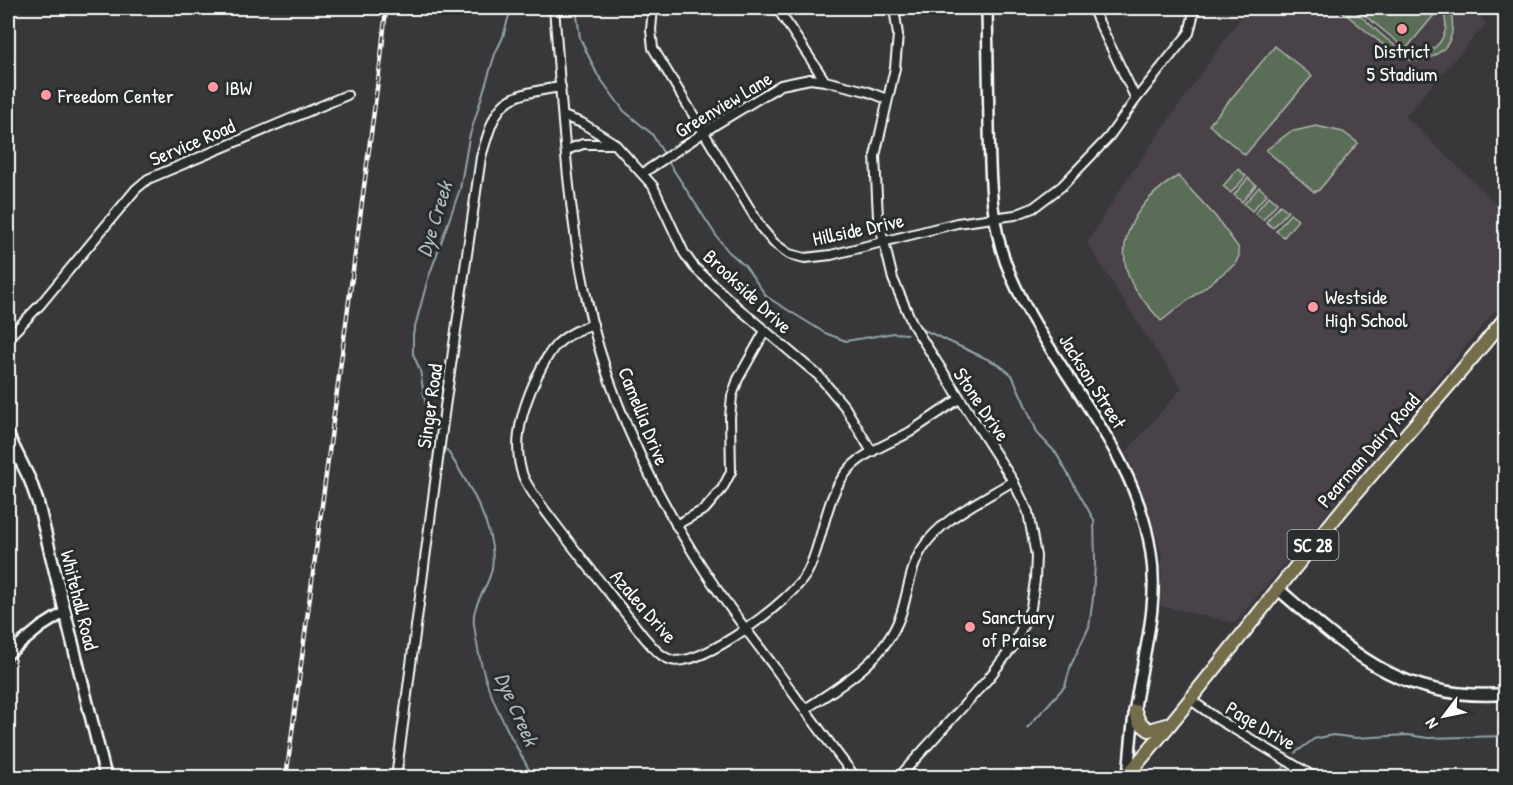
<svg xmlns="http://www.w3.org/2000/svg" width="1513" height="785" viewBox="0 0 1513 785" font-family="'Patrick Hand',sans-serif">
<style>
.built{fill:#494348}
.green{fill:#5a6d57;stroke:#acb6ab;stroke-width:1.5}
.lines{fill:none;stroke-linecap:round;stroke-linejoin:round}
.stream{stroke:#92a4a8;stroke-width:2}
.minor-casing{stroke:#fff;stroke-width:12}
.tertiary-casing{stroke:#fff;stroke-width:14}
.secondary-casing{stroke:#fff;stroke-width:15}
.trunk-casing{stroke:#fff;stroke-width:16}
.minor{stroke:#2a2d2e;stroke-width:8}
.tertiary{stroke:#2a2d2e;stroke-width:9}
.secondary{stroke:#2a2d2e;stroke-width:10}
.trunk{stroke:#746c4b;stroke-width:12}
.rail-casing{stroke:#fff;stroke-width:4.5}
.rail{stroke:#2a2d2e;stroke-width:2;stroke-dasharray:7;stroke-linecap:butt}
.poi-dot{fill:#ff9aa2;stroke:#2a2d2e;stroke-width:2}
.labels{text-anchor:middle;dominant-baseline:central;stroke-width:6;stroke-linejoin:round;paint-order:stroke}
.shield{fill:#2a2d2e;stroke:#bfc0c0;stroke-width:1.5}
.shield-label{font-size:18px;font-weight:bold;fill:#fff}
.poi-label{font-size:20px;fill:#fff;stroke:#2a2d2e;text-anchor:start}
.street-label{font-size:20px;fill:#fff;stroke:#2a2d2e}
.water-label{font-size:21px;font-style:italic;fill:#aebbbe;stroke:#2a2d2e}
</style>
<rect width="100%" height="100%" fill="#38373a"/>
<filter id="ink" filterUnits="userSpaceOnUse"><feTurbulence type="fractalNoise" baseFrequency=".0167" numOctaves="2"/><feDisplacementMap in="SourceGraphic" scale="12" xChannelSelector="R" yChannelSelector="G"/><feConvolveMatrix kernelMatrix="1 2 1 2 8 2 1 2 1" color-interpolation-filters="sRGB"/></filter>
<g filter="url(#ink)">
<path class="built" d="M 1247,8 L 1474,8 L 1486,24 L 1405,116 L 1505,212 L 1505,299 L 1235,623 L 1161,606 L 1162,555 L 1146,501 L 1126,452 L 1182,388 L 1146,336 L 1087,243 L 1121,188 Z"/>
<g class="green">
<path d="M 1338,8 C 1343,7 1348,7 1352,9 C 1373,23 1401,64 1429,51 C 1436,48 1442,41 1444,34 C 1448,26 1445,16 1442,8 L 1450,8 C 1454,23 1455,40 1441,51 C 1414,74 1393,52 1371,35 C 1360,26 1349,17 1338,8 Z"/>
<path d="M 1356,8 L 1438,8 L 1439,9 L 1406,49 Z"/>
<path d="M 1275,46 L 1312,76 L 1245,155 L 1209,125 Z"/>
<path d="M 1316,126 L 1343,132 L 1358,143 L 1319,190 L 1314,192 L 1266,150 L 1290,132 Z"/>
<path d="M 1238,169 L 1246,176 L 1231,193 L 1223,186 Z"/>
<path d="M 1178,176 L 1215,216 L 1238,247 L 1239,256 L 1235,264 L 1161,321 C 1151,309 1139,297 1132,284 C 1110,239 1140,199 1178,176 Z"/>
<path d="M 1248,178 L 1256,185 L 1242,202 L 1234,195 Z"/>
<path d="M 1259,187 L 1267,194 L 1252,211 L 1244,204 Z"/>
<path d="M 1269,196 L 1277,203 L 1263,220 L 1255,213 Z"/>
<path d="M 1280,205 L 1288,211 L 1273,228 L 1266,222 Z"/>
<path d="M 1290,214 L 1298,220 L 1284,237 L 1276,231 Z"/>
</g>
<g class="lines">
<g class="stream">
<path d="M 576,8 L 580,38 L 597,74 L 624,111 L 652,134 L 664,154"/>
<path d="M 669,163 L 717,237 L 728,251 L 745,266 L 767,297 L 825,333 L 846,341 L 894,333 L 907,334"/>
<path d="M 924,330 L 998,364 L 1012,375 L 1038,434 L 1056,453 L 1094,520 L 1095,562 L 1093,598 L 1089,627 L 1071,665 L 1065,686 L 1027,728"/>
<path d="M 433,440 L 427,414 L 420,370 L 413,354 L 413,334 L 427,282 L 460,189 L 469,138 L 495,54 L 503,37 L 511,8"/>
<path d="M 447,450 C 467,482 498,529 492,568 C 489,588 471,604 474,624 C 479,666 488,691 507,729 C 515,746 525,760 533,778"/>
<path d="M 1295,753 L 1314,739 L 1333,735 L 1356,738 L 1408,735 L 1428,738 L 1506,736"/>
<path d="M 1276,778 L 1284,767"/>
</g>
<defs>
<g id="minor">
<path d="M 554,8 C 562,102 566,198 585,291 C 605,392 650,487 706,573 C 727,606 752,637 775,668 C 802,705 828,742 856,778"/>
<path d="M 653,8 L 651,30 L 653,48 L 762,229 L 774,243 L 789,254 L 805,258 L 831,255 L 957,223 L 1015,215 L 1033,208 L 1062,186 L 1108,138 L 1136,99"/>
<path d="M 777,8 L 825,81 L 866,91 L 887,99"/>
<path d="M 894,8 L 898,35 L 895,68 L 875,156 L 878,217 L 893,279 L 913,325 L 1013,481 L 1028,512 L 1036,556 L 1035,580 L 1031,608 L 1014,645 L 988,679 L 898,778"/>
<path d="M 1092,8 L 1136,99 L 1189,33 L 1195,8"/>
<path d="M 563,116 L 582,123 L 614,143"/>
<path d="M 566,150 L 583,144 L 615,144 L 653,186 L 684,253 L 694,267 L 736,306 L 819,376 L 845,407 L 872,452"/>
<path d="M 643,173 L 718,123 L 781,85 L 810,79 L 825,81"/>
<path d="M 593,324 C 557,337 550,348 534,383 C 522,410 512,446 523,476 C 528,489 547,513 556,525 C 585,563 615,600 644,637 C 652,646 659,656 671,660 C 701,669 795,598 808,571 C 824,539 825,493 851,467 C 867,451 890,443 910,432 C 926,421 943,410 959,399"/>
<path d="M 8,338 L 40,305 L 136,189 L 148,179 L 347,95"/>
<path d="M 676,525 L 705,509 L 722,489 L 731,472 L 730,417 L 732,396 L 738,379 L 765,331"/>
<path d="M 1191,700 L 1219,720 L 1316,778"/>
<path d="M 805,709 C 844,684 885,660 901,614 C 908,593 910,568 922,549 C 941,518 983,500 1013,481"/>
<path d="M 396,778 L 445,407 L 481,157 C 498,99 501,96 561,87"/>
</g>
<g id="tertiary">
<path d="M 987,8 C 988,47 988,86 989,125 C 990,177 990,229 1011,276 C 1052,372 1136,447 1151,553 C 1159,604 1144,652 1136,701 C 1132,726 1130,752 1128,777"/>
<path d="M 8,654 L 41,627 L 65,612"/>
</g>
<g id="secondary">
<path d="M 8,435 L 30,480 L 38,503 L 106,778"/>
<path d="M 1278,589 C 1351,652 1401,702 1506,694"/>
</g>
<g id="trunk">
<path d="M 1135,711 L 1139,722 L 1149,730 L 1170,724"/>
<path d="M 1125,778 C 1197,695 1262,607 1332,522 C 1388,453 1450,387 1506,317"/>
</g>
</defs>
<use href="#minor" class="minor-casing"/>
<use href="#tertiary" class="tertiary-casing"/>
<use href="#secondary" class="secondary-casing"/>
<use href="#trunk" class="trunk-casing"/>
<use href="#minor" class="minor"/>
<use href="#tertiary" class="tertiary"/>
<use href="#secondary" class="secondary"/>
<use href="#trunk" class="trunk"/>
<defs>
<path id="rail" d="M 286,778 L 381,58 L 386,8"/>
</defs>
<use href="#rail" class="rail-casing"/>
<use href="#rail" class="rail"/>
</g>
</g>
<g class="poi-dot">
<circle cx="1402" cy="29" r="6"/>
<circle cx="213" cy="87" r="6"/>
<circle cx="46" cy="95" r="6"/>
<circle cx="1313" cy="307" r="6"/>
<circle cx="970" cy="627" r="6"/>
</g>
<g class="labels">
<rect class="shield" x="1287.5" y="530" width="51" height="30" rx="4.5"/>
<g class="shield-label">
<text x="1313" y="545">SC 28</text>
</g>
<g class="poi-label">
<text x="1402" y="50" text-anchor="middle">District<tspan x="1402" dy="23">5 Stadium</tspan></text>
<text x="225" y="87">IBW</text>
<text x="58" y="95">Freedom Center</text>
<text x="1325" y="296">Westside<tspan x="1325" dy="23">High School</tspan></text>
<text x="982" y="616">Sanctuary<tspan x="982" dy="23">of Praise</tspan></text>
</g>
<g class="street-label">
<text transform="translate(723 104) rotate(-31)">Greenview Lane</text>
<text transform="translate(192 142) rotate(-23)">Service Road</text>
<text transform="translate(858 229) rotate(-12)">Hillside Drive</text>
<text transform="translate(748 291) rotate(43)">Brookside Drive</text>
<text transform="translate(1093 381) rotate(58)">Jackson Street</text>
<text transform="translate(982 404) rotate(56)">Stone Drive</text>
<text transform="translate(429 406) rotate(-82)">Singer Road</text>
<text transform="translate(644 416) rotate(68)">Camellia Drive</text>
<text transform="translate(1368 450) rotate(-49)">Pearman Dairy Road</text>
<text transform="translate(80 600) rotate(76)">Whitehall Road</text>
<text transform="translate(644 606) rotate(49)">Azalea Drive</text>
<text transform="translate(1261 725) rotate(30)">Page Drive</text>
</g>
<g class="water-label">
<text transform="translate(434 219) rotate(-73)">Dye Creek</text>
<text transform="translate(517 709) rotate(66)">Dye Creek</text>
</g>
</g>
<rect width="1513" height="785" fill="none" stroke="#2a2d2e" stroke-width="30"/>
<rect x="15" y="15" width="1483" height="755" fill="none" stroke="#fff" stroke-width="2" filter="url(#ink)"/>
<g transform="translate(1444 716) rotate(238)" stroke="#2a2d2e" stroke-width="4.5" paint-order="stroke">
<path d="M0-4.5L10 22L0 15L-10 22Z" fill="#ffffff"/>
<text y="-9" font-size="16" font-weight="bold" text-anchor="middle" fill="#ffffff">N</text>
</g>
</svg>
